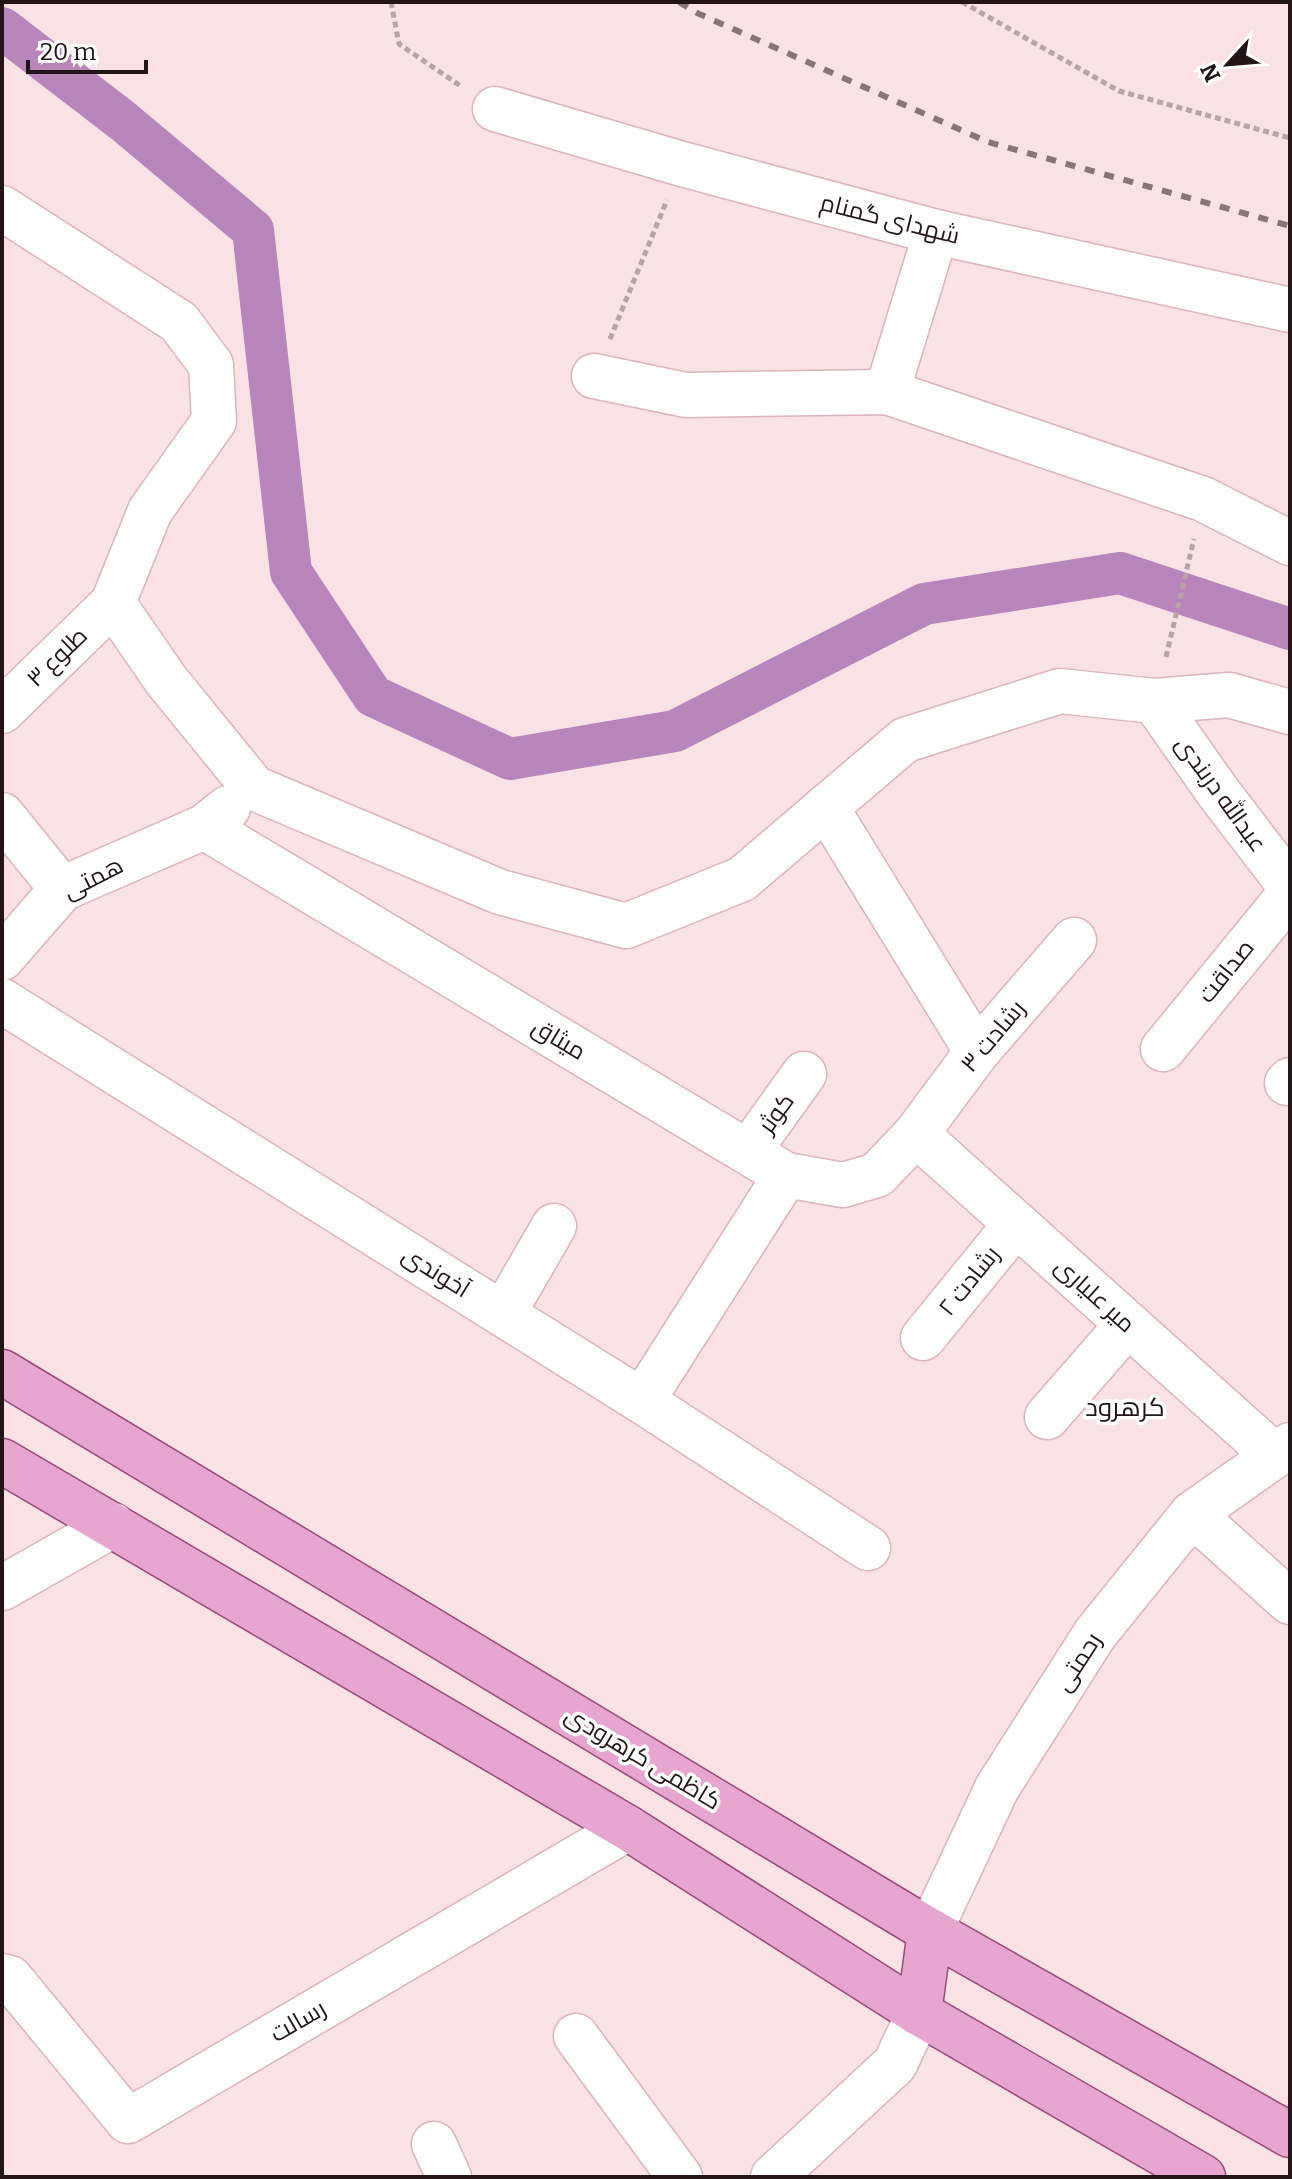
<svg xmlns="http://www.w3.org/2000/svg" width="1292" height="2179" viewBox="0 0 1292 2179" font-family="Bitter,Cairo,serif">
<style>
.lines{fill:none;stroke-linecap:round;stroke-linejoin:round}
.canal{stroke:#b886ba;stroke-width:42}
.minor-casing{stroke:#dbb4bc;stroke-width:47}
.major-casing{stroke:#964c77;stroke-width:47}
.path{stroke:#b9a3a7;stroke-width:5;stroke-dasharray:6 4;stroke-linecap:butt}
.minor{stroke:#fff;stroke-width:44}
.major{stroke:#e6a6cd;stroke-width:44}
.rail{stroke:#897579;stroke-width:6;stroke-dasharray:10 10;stroke-linecap:butt}
.labels{text-anchor:middle;dominant-baseline:central;stroke-width:7;stroke-linejoin:round;paint-order:stroke}
.street-label{font-size:24px;fill:#221417;stroke:#fff}
.neighbourhood-label{font-size:26px;fill:#221417;stroke:#fff}
</style>
<rect width="100%" height="100%" fill="#fae1e6"/>
<g class="lines">
<path class="canal" d="M 2,28 L 123,121 L 253,230 L 291,572 L 373,696 L 510,759 L 675,731 L 924,604 L 1120,573 L 1290,629"/>
<defs>
<g id="minor">
<path d="M 495,109 L 682,164 L 936,232 L 1290,310"/>
<path d="M 2,208 L 179,322 L 211,365 L 214,421 L 150,511 L 113,603 L 166,680 L 254,788 L 500,892 L 626,926 L 742,879 L 905,740 L 1060,691 L 1154,701 L 1229,695 L 1290,712"/>
<path d="M 594,376 L 686,395 L 887,392 L 1203,499 L 1290,543"/>
<path d="M 887,392 L 936,232"/>
<path d="M 1154,701 L 1218,792 L 1290,886"/>
<path d="M 2,711 L 113,603"/>
<path d="M 826,807 L 977,1052"/>
<path d="M 2,815 L 62,889"/>
<path d="M 204,827 L 786,1175 L 843,1185 L 877,1175 L 916,1134 L 977,1052 L 1074,940"/>
<path d="M 2,958 L 62,889 L 204,827 L 228,808"/>
<path d="M 2,1001 L 642,1401 L 868,1548"/>
<path d="M 1163,1049 L 1290,894"/>
<path d="M 1287,1083 L 1290,1080"/>
<path d="M 916,1134 L 1274,1455"/>
<path d="M 748,1152 L 804,1074"/>
<path d="M 503,1314 L 554,1226"/>
<path d="M 923,1338 L 1016,1224"/>
<path d="M 642,1401 L 786,1175"/>
<path d="M 1047,1417 L 1128,1324"/>
<path d="M 1192,1514 L 1290,1602"/>
<path d="M 2,1588 L 113,1525"/>
<path d="M 930,1931 L 997,1788 L 1095,1634 L 1192,1514 L 1290,1445"/>
<path d="M 2,1976 L 10,1978 L 128,2121 L 628,1828"/>
<path d="M 576,2036 L 680,2177"/>
<path d="M 434,2144 L 449,2177"/>
<path d="M 773,2177 L 895,2064 L 919,2013"/>
</g>
<g id="major">
<path d="M 2,1372 L 930,1931 L 1290,2135"/>
<path d="M 2,1461 L 628,1828 L 919,2013 L 1203,2177"/>
<path d="M 919,2013 L 930,1931"/>
</g>
</defs>
<use href="#minor" class="minor-casing"/>
<use href="#major" class="major-casing"/>
<g class="path">
<path d="M 391,2 L 399,44 L 462,87"/>
<path d="M 962,2 L 1119,91 L 1290,138"/>
<path d="M 610,339 L 667,200"/>
<path d="M 1166,657 L 1194,539"/>
</g>
<use href="#minor" class="minor"/>
<use href="#major" class="major"/>
<path class="rail" d="M 679,2 L 697,13 L 988,142 L 1290,226"/>
</g>
<g class="labels">
<g class="street-label">
<text transform="translate(890 219) rotate(14)">شهدای گمنام</text>
<text transform="translate(57 657) rotate(-44)">طلوع ۳</text>
<text transform="translate(1221 794) rotate(54)">عبدالله دربندی</text>
<text transform="translate(93 878) rotate(-27)">همتی</text>
<text transform="translate(1226 971) rotate(-51)">صداقت</text>
<text transform="translate(993 1036) rotate(-50)">رشادت ۳</text>
<text transform="translate(559 1039) rotate(31)">میثاق</text>
<text transform="translate(776 1113) rotate(-54)">کوثر</text>
<text transform="translate(436 1272) rotate(32)">آخوندی</text>
<text transform="translate(969 1281) rotate(-51)">رشادت ۲</text>
<text transform="translate(1095 1295) rotate(42)">میر علیاری</text>
<text transform="translate(1078 1662) rotate(-57)">رحمتی</text>
<text transform="translate(643 1758) rotate(31)">کاظمی کرهرودی</text>
<text transform="translate(298 2021) rotate(-30)">رسالت</text>
</g>
<g class="neighbourhood-label">
<text x="1125" y="1407">کرهرود</text>
</g>
</g>
<rect width="1292" height="2179" fill="none" stroke="#221417" stroke-width="8"/>
<g transform="translate(1228 64) rotate(244)" stroke="#ffffff" stroke-width="6" paint-order="stroke">
<path d="M0-6L14 30L0 20L-14 30Z" fill="#221417"/>
<text y="-12" font-size="22" font-weight="bold" text-anchor="middle" fill="#221417">N</text>
</g>
<path d="M28 60v12h118v-12" fill="none" stroke="#221417" stroke-width="4"/>
<text x="40" y="60" font-size="24" fill="#221417" stroke="#ffffff" stroke-width="6" paint-order="stroke">20 m</text>
</svg>
